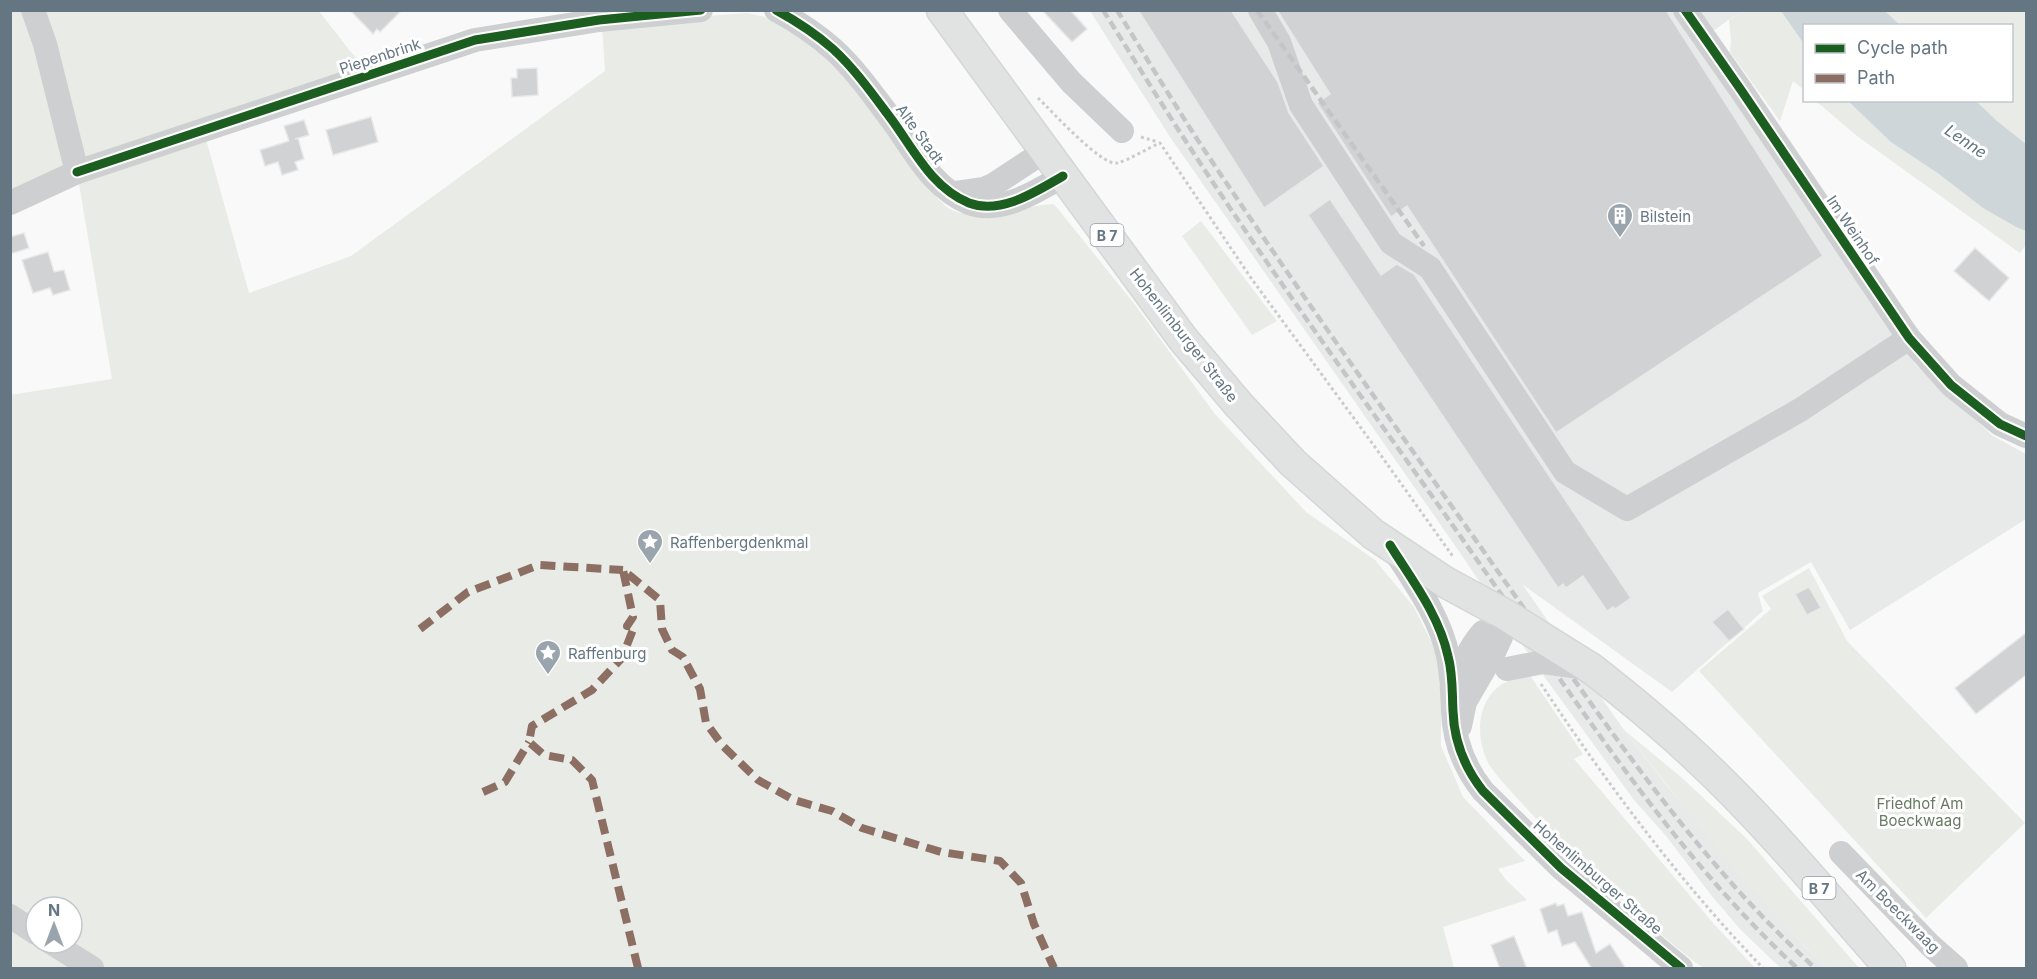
<svg xmlns="http://www.w3.org/2000/svg" width="2037" height="979" viewBox="0 0 2037 979" font-family="Inter,sans-serif">
<style>
.built{fill:#e8e9e9}
.green{fill:#e8ebe6;fill-rule:evenodd}
.water{fill:#ced6d9}
.building{fill:#d0d2d3;stroke:#e8e8e8;stroke-width:1.5}
.lines{fill:none;stroke-linecap:round;stroke-linejoin:round}
.major-casing{stroke:#d5d6d7;stroke-width:33}
.path{stroke:#cbcccd;stroke-width:3;stroke-dasharray:3 3;stroke-linecap:butt}
.minor{stroke:#cecfd0;stroke-width:24}
.major{stroke:#e1e2e2;stroke-width:30}
.rail{stroke:#c3c5c6;stroke-width:4.5;stroke-dasharray:9 4.5;stroke-linecap:butt}
.major-bridge-casing{stroke:#d5d6d7;stroke-width:33;stroke-linecap:butt}
.minor-bridge{stroke:#cecfd0;stroke-width:24}
.major-bridge{stroke:#e1e2e2;stroke-width:30}
.quiet{stroke:#8d6e63;stroke-width:8;stroke-dasharray:15 8;stroke-linecap:butt}
.cycleway-casing{stroke:#fff;stroke-width:13}
.cycleway{stroke:#1b5e20;stroke-width:9}
.labels{text-anchor:middle;dominant-baseline:central;stroke-width:6;stroke-linejoin:round;paint-order:stroke}
.shield{fill:#fff;stroke:#939fa8;stroke-width:1.5}
.shield-label{font-size:14px;font-weight:bold;fill:#657683}
.street-label{font-size:15px;fill:#657683;stroke:#fff}
.poi-label{font-size:15px;fill:#657683;stroke:#fff;text-anchor:start}
.park-label{font-size:15px;fill:#687a64;stroke:#fff}
.water-label{font-size:16px;font-style:italic;fill:#60757c;stroke:#fff}
</style>
<rect width="100%" height="100%" fill="#f9f9f9"/>
<path class="built" d="M 1090,11 L 1744,11 L 1728,20 L 1696,44 L 1819,227 L 1916,365 L 1993,436 L 2026,454 L 2026,519 L 1850,630 L 1811,562 L 1758,593 L 1763,611 L 1672,692 L 1522,584 L 1624,730 L 1667,786 L 1760,897 L 1806,948 L 1827,968 L 1781,968 L 1772,960 L 1740,929 L 1711,895 L 1666,836 L 1634,800 L 1546,679 L 1454,544 L 1170,137 Z"/>
<g class="green">
<path d="M 11,11 L 319,11 L 350,51 L 369,72 L 202,125 L 249,293 L 351,256 L 605,71 L 602,24 L 747,13 L 765,17 L 812,46 L 844,74 L 939,200 C 943,203 946,207 950,209 C 975,223 1026,205 1054,204 L 1136,306 L 1215,414 L 1306,512 L 1375,560 L 1414,607 L 1439,658 L 1439,685 L 1441,686 L 1441,746 L 1463,797 L 1525,861 L 1498,869 L 1506,880 L 1527,900 L 1443,927 L 1454,968 L 11,968 L 10,395 L 112,379 L 77,172 L 11,203 ZM 36,907 L 72,907 L 72,943 L 36,943 Z"/>
<path d="M 1744,11 L 1781,11 L 1804,44 L 1804,90 L 1793,81 L 1780,121 L 1730,52 L 1731,40 L 1729,20 Z"/>
<path d="M 1885,11 L 2026,11 L 2026,144 L 1997,121 L 1976,101 L 2012,100 L 2012,26 L 1900,25 Z"/>
<path d="M 1816,101 L 1848,101 L 1891,142 L 1939,174 L 1983,208 L 2016,227 L 2026,231 L 2026,245 L 2020,253 L 1857,136 Z"/>
<path d="M 1201,221 L 1277,321 L 1252,335 L 1182,236 Z"/>
<path d="M 1809,568 L 1847,641 L 2025,823 L 1926,918 L 1699,671 L 1771,609 L 1762,596 Z"/>
<path d="M 1524,677 L 1531,677 L 1583,754 L 1574,759 L 1714,924 L 1755,968 C 1743,968 1715,971 1705,968 C 1697,966 1657,931 1648,923 C 1606,889 1565,851 1529,811 C 1516,796 1501,782 1490,766 C 1474,739 1476,697 1506,682 C 1512,679 1518,678 1524,677 Z"/>
<path d="M 1624,730 L 1681,777 L 1747,839 L 1859,968 L 1827,968 C 1752,897 1688,812 1624,730 Z"/>
</g>
<g class="water">
<path d="M 1781,11 L 1885,11 L 1900,25 L 1804,26 L 1804,44 Z"/>
<path d="M 1848,101 L 1976,101 L 1997,121 L 2026,144 L 2026,231 L 2016,227 L 1983,208 L 1939,174 L 1891,142 Z"/>
</g>
<g class="building">
<path d="M 350,10 L 402,10 L 380,32 L 377,29 L 373,34 Z"/>
<path d="M 1042,10 L 1070,10 L 1087,29 L 1072,42 Z"/>
<path d="M 1138,10 L 1231,10 L 1278,82 L 1289,113 L 1324,166 L 1264,208 Z"/>
<path d="M 1277,10 L 1666,10 L 1823,256 L 1556,433 L 1407,206 L 1391,217 L 1317,103 L 1330,94 Z"/>
<path d="M 537,68 L 538,95 L 512,97 L 511,78 L 517,78 L 517,69 Z"/>
<path d="M 371,117 L 378,142 L 333,155 L 326,130 Z"/>
<path d="M 304,120 L 309,135 L 295,139 L 298,138 L 304,159 L 295,162 L 298,170 L 282,175 L 278,162 L 265,166 L 260,150 L 289,141 L 284,126 Z"/>
<path d="M 1330,199 L 1381,275 L 1397,264 L 1414,274 L 1631,598 L 1615,609 L 1613,607 L 1607,611 L 1583,576 L 1566,588 L 1563,584 L 1558,588 L 1308,215 Z"/>
<path d="M 24,233 L 29,248 L 10,254 L 10,237 Z"/>
<path d="M 1975,248 L 2009,278 L 1989,301 L 1954,271 Z"/>
<path d="M 48,252 L 54,272 L 64,270 L 70,290 L 53,295 L 50,288 L 33,293 L 22,260 Z"/>
<path d="M 1809,587 L 1821,608 L 1807,615 L 1795,594 Z"/>
<path d="M 1728,609 L 1744,629 L 1729,641 L 1712,622 Z"/>
<path d="M 2026,633 L 2026,675 L 1976,714 L 1955,688 Z"/>
<path d="M 1556,903 L 1557,906 L 1564,904 L 1568,916 L 1582,912 L 1596,953 L 1610,944 L 1626,969 L 1592,969 L 1575,942 L 1562,946 L 1557,930 L 1548,933 L 1540,909 Z"/>
<path d="M 1514,936 L 1527,969 L 1500,969 L 1491,945 Z"/>
</g>
<g class="lines">
<defs>
<g id="major">
<path d="M 942,10 L 1183,339 L 1238,404 L 1293,463 L 1373,534 L 1445,582"/>
<path d="M 1592,669 C 1628,697 1663,726 1696,757 C 1766,822 1827,897 1890,968"/>
</g>
</defs>
<use href="#major" class="major-casing"/>
<g class="path">
<path d="M 1038,98 C 1052,111 1101,166 1117,163 C 1129,160 1148,148 1160,143 L 1251,278 L 1375,447 L 1454,558"/>
<path d="M 1141,137 L 1158,142"/>
<path d="M 1541,684 C 1608,785 1679,881 1763,968"/>
</g>
<g class="minor">
<path d="M 776,10 C 796,21 816,34 833,49 C 855,69 874,96 892,120 C 914,150 932,188 969,203 C 1001,215 1037,191 1063,176"/>
<path d="M 1010,10 L 1071,82 L 1122,131"/>
<path d="M 1260,10 L 1279,42 L 1301,105 L 1391,243 L 1430,268 L 1565,472 L 1627,509 L 1800,410 L 1909,338"/>
<path d="M 1685,10 L 1741,90 L 1909,338 L 1951,385 L 2000,424 L 2026,436"/>
<path d="M 77,172 L 475,40 L 599,20 L 701,10"/>
<path d="M 956,193 L 984,189 L 993,185 L 1045,151"/>
<path d="M 10,203 L 77,172 L 45,44 L 33,10"/>
<path d="M 1394,550 C 1415,583 1440,617 1448,656 C 1452,674 1452,693 1453,711 C 1454,742 1464,767 1483,791 L 1561,868 L 1681,968"/>
<path d="M 1455,688 C 1462,666 1468,649 1483,632"/>
<path d="M 1460,726 L 1465,702 L 1494,652"/>
<path d="M 1841,853 L 1930,945 L 1956,968"/>
<path d="M 10,916 L 36,933"/>
<path d="M 52,943 L 92,968"/>
</g>
<use href="#major" class="major"/>
<g class="rail">
<path d="M 1103,10 C 1132,56 1160,102 1189,146 C 1282,289 1384,427 1482,567 C 1580,706 1672,852 1797,968"/>
<path d="M 1117,10 C 1144,54 1171,99 1199,142 C 1296,288 1398,430 1499,573 C 1597,711 1690,854 1815,968"/>
<path d="M 1257,10 L 1424,246"/>
</g>
<defs>
<path id="major-bridge" d="M 1445,582 L 1504,614 L 1592,669"/>
</defs>
<use href="#major-bridge" class="major-bridge-casing"/>
<g class="minor-bridge">
<path d="M 1494,652 L 1501,637 L 1504,614"/>
<path d="M 1507,669 L 1543,662 L 1587,668"/>
</g>
<use href="#major-bridge" class="major-bridge"/>
<g class="quiet">
<path d="M 420,629 L 468,592 L 539,565 L 623,570"/>
<path d="M 483,792 L 505,782 L 529,742"/>
<path d="M 638,968 L 592,780 L 572,760 L 544,755 L 529,742 L 532,726 L 592,690 L 622,658 L 634,627 L 627,626 L 633,617 L 623,570 L 660,600 L 662,629 L 672,650 L 683,657 L 700,689 L 706,723 L 723,746 L 758,780 L 794,800 L 832,811 L 862,828 L 941,852 L 1000,861 L 1021,883 L 1034,924 L 1054,968"/>
</g>
<defs>
<g id="cycleway">
<path d="M 776,10 C 796,21 816,34 833,49 C 855,69 874,96 892,120 C 914,150 932,188 969,203 C 1001,215 1037,191 1063,176"/>
<path d="M 1685,10 L 1741,90 L 1909,338 L 1951,385 L 2000,424 L 2026,436"/>
<path d="M 77,172 L 475,40 L 599,20 L 701,10"/>
<path d="M 1390,545 C 1412,580 1439,615 1448,656 C 1453,674 1452,692 1453,711 C 1454,742 1464,767 1483,791 L 1561,868 L 1681,968"/>
</g>
</defs>
<use href="#cycleway" class="cycleway-casing"/>
<use href="#cycleway" class="cycleway"/>
</g>
<defs>
<symbol id="building-pin" viewBox="-11 -11 22 30"><path d="M0 17L-7.5 6A9.5 9.5 0 1 1 7.5 6Z" fill="#99a4ac" stroke="#fff"/><path d="M-4-6H4V6H1V3H-1V6H-4ZM-2.5-4.3h1.7v1.8h-1.7ZM.8-4.3h1.7v1.8H.8ZM-2.5-1h1.7V.8h-1.7ZM.8-1h1.7V.8H.8Z" fill="#fff"/></symbol>
<symbol id="sight-pin" viewBox="-11 -11 22 30"><path d="M0 17L-7.5 6A9.5 9.5 0 1 1 7.5 6Z" fill="#99a4ac" stroke="#fff"/><path d="M0-6L1.8-2.2L6-1.7L2.9 1.2L3.7 5.4L0 3.3L-3.7 5.4L-2.9 1.2L-6-1.7L-1.8-2.2Z" fill="#fff"/></symbol>
</defs>
<g fill-rule="evenodd">
<use href="#building-pin" x="1605" y="201" width="30" height="40"/>
<use href="#sight-pin" x="635" y="527" width="30" height="40"/>
<use href="#sight-pin" x="533" y="638" width="30" height="40"/>
</g>
<g class="labels">
<g class="shield">
<rect x="1090.5" y="224" width="33" height="22" rx="4.5"/>
<rect x="1802.5" y="877" width="33" height="22" rx="4.5"/>
</g>
<g class="shield-label">
<text x="1107" y="235">B 7</text>
<text x="1819" y="888">B 7</text>
</g>
<g class="street-label">
<text transform="translate(380 56) rotate(-18)">Piepenbrink</text>
<text transform="translate(920 134) rotate(54)">Alte Stadt</text>
<text transform="translate(1853 230) rotate(56)">Im Weinhof</text>
<text transform="translate(1184 335) rotate(52)">Hohenlimburger Straße</text>
<text transform="translate(1598 877) rotate(41)">Hohenlimburger Straße</text>
<text transform="translate(1898 911) rotate(45)">Am Boeckwaag</text>
</g>
<g class="poi-label">
<text x="1640" y="216">Bilstein</text>
<text x="670" y="542">Raffenbergdenkmal</text>
<text x="568" y="653">Raffenburg</text>
</g>
<g class="park-label">
<text x="1920" y="803">Friedhof Am<tspan x="1920" dy="17">Boeckwaag</tspan></text>
</g>
<g class="water-label">
<text transform="translate(1966 141) rotate(34)">Lenne</text>
</g>
</g>
<rect width="2037" height="979" fill="none" stroke="#657683" stroke-width="24"/>
<rect x="1803" y="24" width="210" height="78" fill="#ffffff" stroke="#c1c8cd" stroke-width="1.5"/>
<rect x="1815" y="44" width="30" height="9" fill="#1b5e20" stroke="#c1c8cd" stroke-width="1.5"/>
<text x="1857" y="54" font-size="18" fill="#657683">Cycle path</text>
<rect x="1815" y="74" width="30" height="9" fill="#8d6e63" stroke="#c1c8cd" stroke-width="1.5"/>
<text x="1857" y="84" font-size="18" fill="#657683">Path</text>
<g transform="translate(54 925)"><circle r="28" fill="#ffffff" stroke="#c1c8cd" stroke-width="1.5"/>
<path d="M0-4.5L10 22L0 15L-10 22Z" fill="#99a4ac"/>
<text y="-9" font-size="16" font-weight="bold" text-anchor="middle" fill="#657683">N</text>
</g>
</svg>
